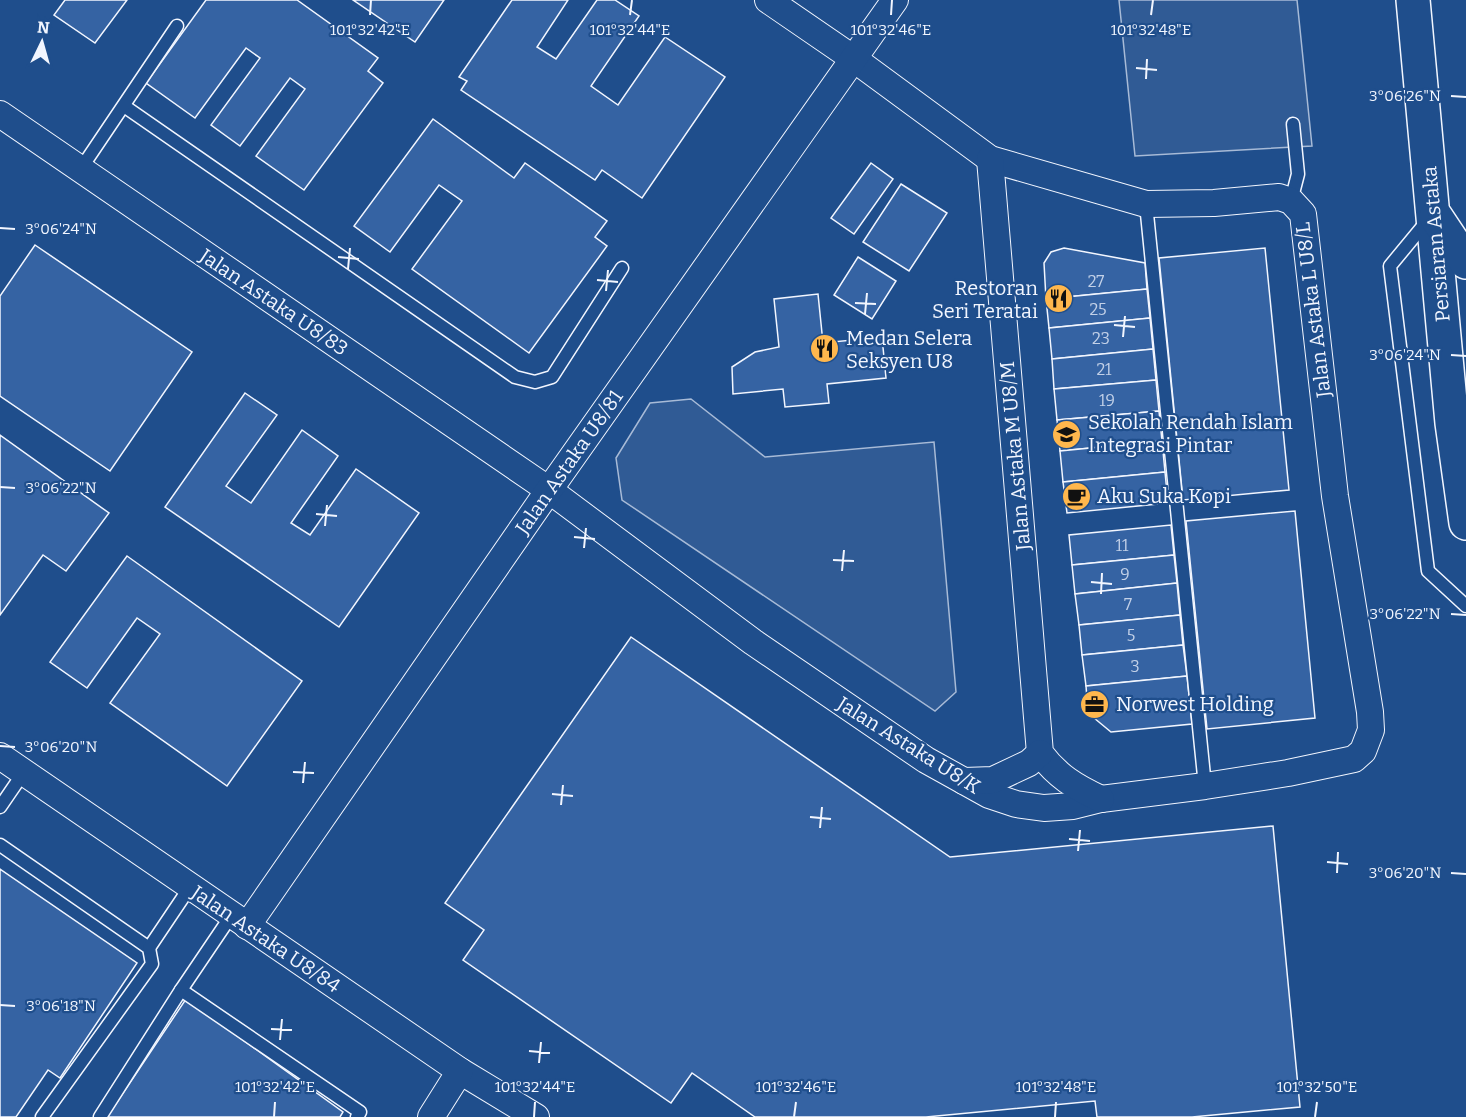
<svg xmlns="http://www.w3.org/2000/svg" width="1466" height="1117" viewBox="0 0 1466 1117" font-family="Bitter,serif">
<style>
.built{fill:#305b95;stroke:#a8bbd7;stroke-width:1.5}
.building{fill:#3563a3;stroke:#f2f6ff;stroke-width:1.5}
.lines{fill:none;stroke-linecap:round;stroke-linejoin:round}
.lane-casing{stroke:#f2f6ff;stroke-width:15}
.street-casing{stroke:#f2f6ff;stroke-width:28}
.secondary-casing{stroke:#f2f6ff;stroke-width:36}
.lane{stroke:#1f4e8c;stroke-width:12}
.street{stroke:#1f4e8c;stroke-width:26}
.secondary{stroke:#1f4e8c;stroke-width:33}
.ticks{fill:none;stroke:#f2f6ff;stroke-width:2}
.labels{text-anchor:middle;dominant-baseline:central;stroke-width:4.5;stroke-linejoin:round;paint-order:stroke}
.number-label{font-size:16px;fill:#c3d1e8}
.street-label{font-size:20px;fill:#f2f6ff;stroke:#1f4e8c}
.poi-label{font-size:20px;fill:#f2f6ff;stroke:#1f4e8c;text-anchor:start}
.ticks-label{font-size:15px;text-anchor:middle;fill:#f2f6ff;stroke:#1f4e8c;stroke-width:4.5;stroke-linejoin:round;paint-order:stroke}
</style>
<rect width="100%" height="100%" fill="#1f4e8c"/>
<g class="built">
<path d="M 1119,0 L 1297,0 L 1312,146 L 1135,156 Z"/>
<path d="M 691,399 L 765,457 L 934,442 L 956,692 L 935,711 L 622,500 L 616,458 L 650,403 Z"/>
</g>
<g class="building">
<path d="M 65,0 L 127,0 L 95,43 L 54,15 Z"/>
<path d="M 206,0 L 297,0 L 378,58 L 368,71 L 383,83 L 304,190 L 256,156 L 305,89 L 290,78 L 240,146 L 211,125 L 260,58 L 246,48 L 195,118 L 146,83 Z"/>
<path d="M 353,0 L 444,0 L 415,42 Z"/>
<path d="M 512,0 L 568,0 L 537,47 L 556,59 L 597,0 L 615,0 L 639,16 L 591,86 L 618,105 L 665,37 L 725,77 L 642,198 L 602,170 L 595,180 L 461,90 L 467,81 L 459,77 Z"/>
<path d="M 433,119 L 514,178 L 525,163 L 607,221 L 595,237 L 607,246 L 529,353 L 412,269 L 462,201 L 439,185 L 390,252 L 354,226 Z"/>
<path d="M 871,163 L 893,179 L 854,234 L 831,218 Z"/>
<path d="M 901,184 L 947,213 L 909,271 L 863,242 Z"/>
<path d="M 35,245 L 192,352 L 110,471 L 0,396 L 0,296 Z"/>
<path d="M 1064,248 L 1145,263 L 1147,289 L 1046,299 L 1044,263 L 1051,252 Z"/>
<path d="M 1265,248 L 1289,490 L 1183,500 L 1159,258 Z"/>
<path d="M 858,257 L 896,281 L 872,319 L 834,295 Z"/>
<path d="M 1147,289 L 1150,318 L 1049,328 L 1046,299 Z"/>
<path d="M 818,294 L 823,343 L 882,337 L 886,378 L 827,384 L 829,403 L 785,407 L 783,389 L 733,394 L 732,367 L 755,352 L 779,347 L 774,299 Z"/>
<path d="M 1150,318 L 1153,349 L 1052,359 L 1049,328 Z"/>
<path d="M 1153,349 L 1156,380 L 1054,389 L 1052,359 Z"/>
<path d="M 1156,380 L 1159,411 L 1057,420 L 1054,389 Z"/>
<path d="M 245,393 L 277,415 L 226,486 L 251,503 L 302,430 L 338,456 L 291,523 L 310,535 L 356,469 L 419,513 L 339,627 L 165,507 Z"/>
<path d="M 1159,411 L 1162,441 L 1060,451 L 1057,420 Z"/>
<path d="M 0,435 L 109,513 L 66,571 L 43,555 L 0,615 Z"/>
<path d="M 1162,441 L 1165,472 L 1063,482 L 1060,451 Z"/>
<path d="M 1165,472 L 1168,503 L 1067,513 L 1063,482 Z"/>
<path d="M 1295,511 L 1315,718 L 1207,729 L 1186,521 Z"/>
<path d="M 1171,525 L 1174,555 L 1072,565 L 1069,535 Z"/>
<path d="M 1174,555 L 1177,583 L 1075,594 L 1072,565 Z"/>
<path d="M 127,556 L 302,681 L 227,786 L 110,703 L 160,634 L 137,618 L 87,688 L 50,662 Z"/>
<path d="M 1177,583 L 1180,615 L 1079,625 L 1075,594 Z"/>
<path d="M 1180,615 L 1183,645 L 1082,655 L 1079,625 Z"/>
<path d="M 631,637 L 950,857 L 1273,826 L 1300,1107 L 1192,1117 L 1097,1117 L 1095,1101 L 926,1117 L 755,1117 L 692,1073 L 671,1103 L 463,960 L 484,930 L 445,903 Z"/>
<path d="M 1183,645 L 1187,676 L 1086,686 L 1082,655 Z"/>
<path d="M 1187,676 L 1192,724 L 1111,732 L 1088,713 L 1086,686 Z"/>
<path d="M 0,869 L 137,963 L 60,1078 L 48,1070 L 16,1117 L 0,1117 Z"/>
<path d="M 186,999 L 343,1112 L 340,1117 L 107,1117 Z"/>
</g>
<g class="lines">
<defs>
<g id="lane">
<path d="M 124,106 L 515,377 L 535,382 L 552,377 L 622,268"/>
<path d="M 80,170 L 177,26"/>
<path d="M 1291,201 L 1298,174 L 1293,124"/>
<path d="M 1146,204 L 1205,786"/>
<path d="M 1428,220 L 1390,266 L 1428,571 L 1466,606"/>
<path d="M 0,807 L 24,772"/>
<path d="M 0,845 L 149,948 L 152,964 L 42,1117"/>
<path d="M 149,948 L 190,887"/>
<path d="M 181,990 L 360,1112 L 357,1117"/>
<path d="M 100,1117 L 181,990 L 231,916"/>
</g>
<g id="street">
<path d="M 0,114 L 549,490 L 753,642 L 926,760 L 989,795 L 1016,804 L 1044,808 L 1073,806 L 1101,799 L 1205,786 L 1288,773 L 1354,759 L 1363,751 L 1371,730 L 1370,712 L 1335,496 L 1303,214 L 1291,201 L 1279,197 L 1214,203 L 1146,204 L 990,159 L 854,59 L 768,0"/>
<path d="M 990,159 L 1040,753 C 1057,776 1075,787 1101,799"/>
<path d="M 0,756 L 460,1071 L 536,1117"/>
<path d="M 964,781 L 993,780 L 1029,763 L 1040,753"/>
<path d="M 247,926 L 549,490 L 895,0"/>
<path d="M 431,1117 L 460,1071"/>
</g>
<g id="secondary">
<path d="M 1413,0 L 1452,423 L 1466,523"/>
<path d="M 1436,217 L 1466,262"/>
</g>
</defs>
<use href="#lane" class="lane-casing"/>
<use href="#street" class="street-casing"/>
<use href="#secondary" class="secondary-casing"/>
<use href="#lane" class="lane"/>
<use href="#street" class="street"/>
<use href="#secondary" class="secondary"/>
</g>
<path class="ticks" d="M 370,15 L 371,0M 630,15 L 632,0M 891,15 L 892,0M 1151,15 L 1153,0M 1136,68 L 1157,70M 1146,79 L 1147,59M 1451,96 L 1466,97M 0,228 L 15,229M 338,257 L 359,259M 348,269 L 350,248M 597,280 L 618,282M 606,291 L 608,270M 855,303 L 876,304M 865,314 L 867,293M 1114,325 L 1135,327M 1123,337 L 1125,316M 1451,355 L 1466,356M 0,487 L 15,488M 316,514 L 337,516M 325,526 L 327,505M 574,537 L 595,539M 584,548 L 586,528M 833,560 L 854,561M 842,571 L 844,550M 1091,582 L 1112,584M 1101,594 L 1102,573M 1451,614 L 1466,615M 0,746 L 15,747M 293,772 L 314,773M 303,783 L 305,762M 552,794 L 573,796M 561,805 L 563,785M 810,817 L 831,819M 820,828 L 822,807M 1069,839 L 1090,841M 1078,851 L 1080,830M 1327,862 L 1348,864M 1337,873 L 1338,852M 1451,873 L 1466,874M 0,1005 L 15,1006M 271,1029 L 292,1030M 280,1040 L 282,1019M 529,1051 L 550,1053M 539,1063 L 541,1042M 274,1117 L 275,1102M 534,1117 L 535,1102M 794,1117 L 796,1102M 1055,1117 L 1056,1102M 1315,1117 L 1317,1102"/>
<defs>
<symbol id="restaurant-disc" viewBox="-11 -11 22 22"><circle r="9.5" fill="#ffb74d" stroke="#1f4e8c"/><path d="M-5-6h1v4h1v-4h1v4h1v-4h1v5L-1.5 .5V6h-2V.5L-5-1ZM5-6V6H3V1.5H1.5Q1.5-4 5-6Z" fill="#111"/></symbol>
<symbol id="school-disc" viewBox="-11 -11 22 22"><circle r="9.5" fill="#ffb74d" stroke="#1f4e8c"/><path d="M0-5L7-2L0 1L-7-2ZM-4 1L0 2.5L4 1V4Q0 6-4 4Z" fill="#111"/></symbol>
<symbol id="cafe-disc" viewBox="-11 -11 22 22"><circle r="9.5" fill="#ffb74d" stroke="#1f4e8c"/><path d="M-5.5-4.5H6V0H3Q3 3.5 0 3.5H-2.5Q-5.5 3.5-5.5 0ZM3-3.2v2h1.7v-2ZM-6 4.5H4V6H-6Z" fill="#111"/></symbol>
<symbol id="office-disc" viewBox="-11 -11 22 22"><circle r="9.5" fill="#ffb74d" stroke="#1f4e8c"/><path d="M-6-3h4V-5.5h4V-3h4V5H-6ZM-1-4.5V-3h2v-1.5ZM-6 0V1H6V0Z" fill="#111"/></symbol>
</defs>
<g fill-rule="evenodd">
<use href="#restaurant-disc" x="1042" y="282" width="33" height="33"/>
<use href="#restaurant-disc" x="808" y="332" width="33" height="33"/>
<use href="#school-disc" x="1050" y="418" width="33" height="33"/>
<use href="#cafe-disc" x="1060" y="480" width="33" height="33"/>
<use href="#office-disc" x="1078" y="688" width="33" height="33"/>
</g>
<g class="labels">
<g class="number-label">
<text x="1096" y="281">27</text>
<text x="1098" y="309">25</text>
<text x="1101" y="338">23</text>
<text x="1104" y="369">21</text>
<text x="1107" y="400">19</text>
<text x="1122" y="545">11</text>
<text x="1125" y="574">9</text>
<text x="1128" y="604">7</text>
<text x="1131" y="635">5</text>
<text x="1135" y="666">3</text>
</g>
<g class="street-label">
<text transform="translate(1436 244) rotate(-95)">Persiaran Astaka</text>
<text transform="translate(274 302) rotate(34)">Jalan Astaka U8/83</text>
<text transform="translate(1313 310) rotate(-97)">Jalan Astaka L U8/L</text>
<text transform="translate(1015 456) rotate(-95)">Jalan Astaka M U8/M</text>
<text transform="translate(569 462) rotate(-55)">Jalan Astaka U8/81</text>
<text transform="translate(909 745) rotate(32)">Jalan Astaka U8/K</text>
<text transform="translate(266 939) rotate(34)">Jalan Astaka U8/84</text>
</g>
<g class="poi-label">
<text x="1038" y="288" text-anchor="end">Restoran<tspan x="1038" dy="23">Seri Teratai</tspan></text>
<text x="846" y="338">Medan Selera<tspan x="846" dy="23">Seksyen U8</tspan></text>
<text x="1088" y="422">Sekolah Rendah Islam<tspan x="1088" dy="23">Integrasi Pintar</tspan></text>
<text x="1097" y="496">Aku Suka Kopi</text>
<text x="1116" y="704">Norwest Holding</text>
</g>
</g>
<g class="ticks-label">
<text x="370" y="35">101°32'42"E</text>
<text x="630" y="35">101°32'44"E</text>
<text x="891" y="35">101°32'46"E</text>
<text x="1151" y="35">101°32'48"E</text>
<text x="1405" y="101">3°06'26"N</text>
<text x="61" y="234">3°06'24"N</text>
<text x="1405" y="360">3°06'24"N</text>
<text x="61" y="493">3°06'22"N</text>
<text x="1405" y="619">3°06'22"N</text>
<text x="61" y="752">3°06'20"N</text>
<text x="1405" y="878">3°06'20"N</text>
<text x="61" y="1011">3°06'18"N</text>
<text x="275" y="1092">101°32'42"E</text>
<text x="535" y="1092">101°32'44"E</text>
<text x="796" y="1092">101°32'46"E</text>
<text x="1056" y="1092">101°32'48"E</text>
<text x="1317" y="1092">101°32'50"E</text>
</g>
<g transform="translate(42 42) rotate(5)" stroke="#1f4e8c" stroke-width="4.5" paint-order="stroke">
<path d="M0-4.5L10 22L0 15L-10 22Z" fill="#f2f6ff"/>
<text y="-9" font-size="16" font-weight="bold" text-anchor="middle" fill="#f2f6ff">N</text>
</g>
</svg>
